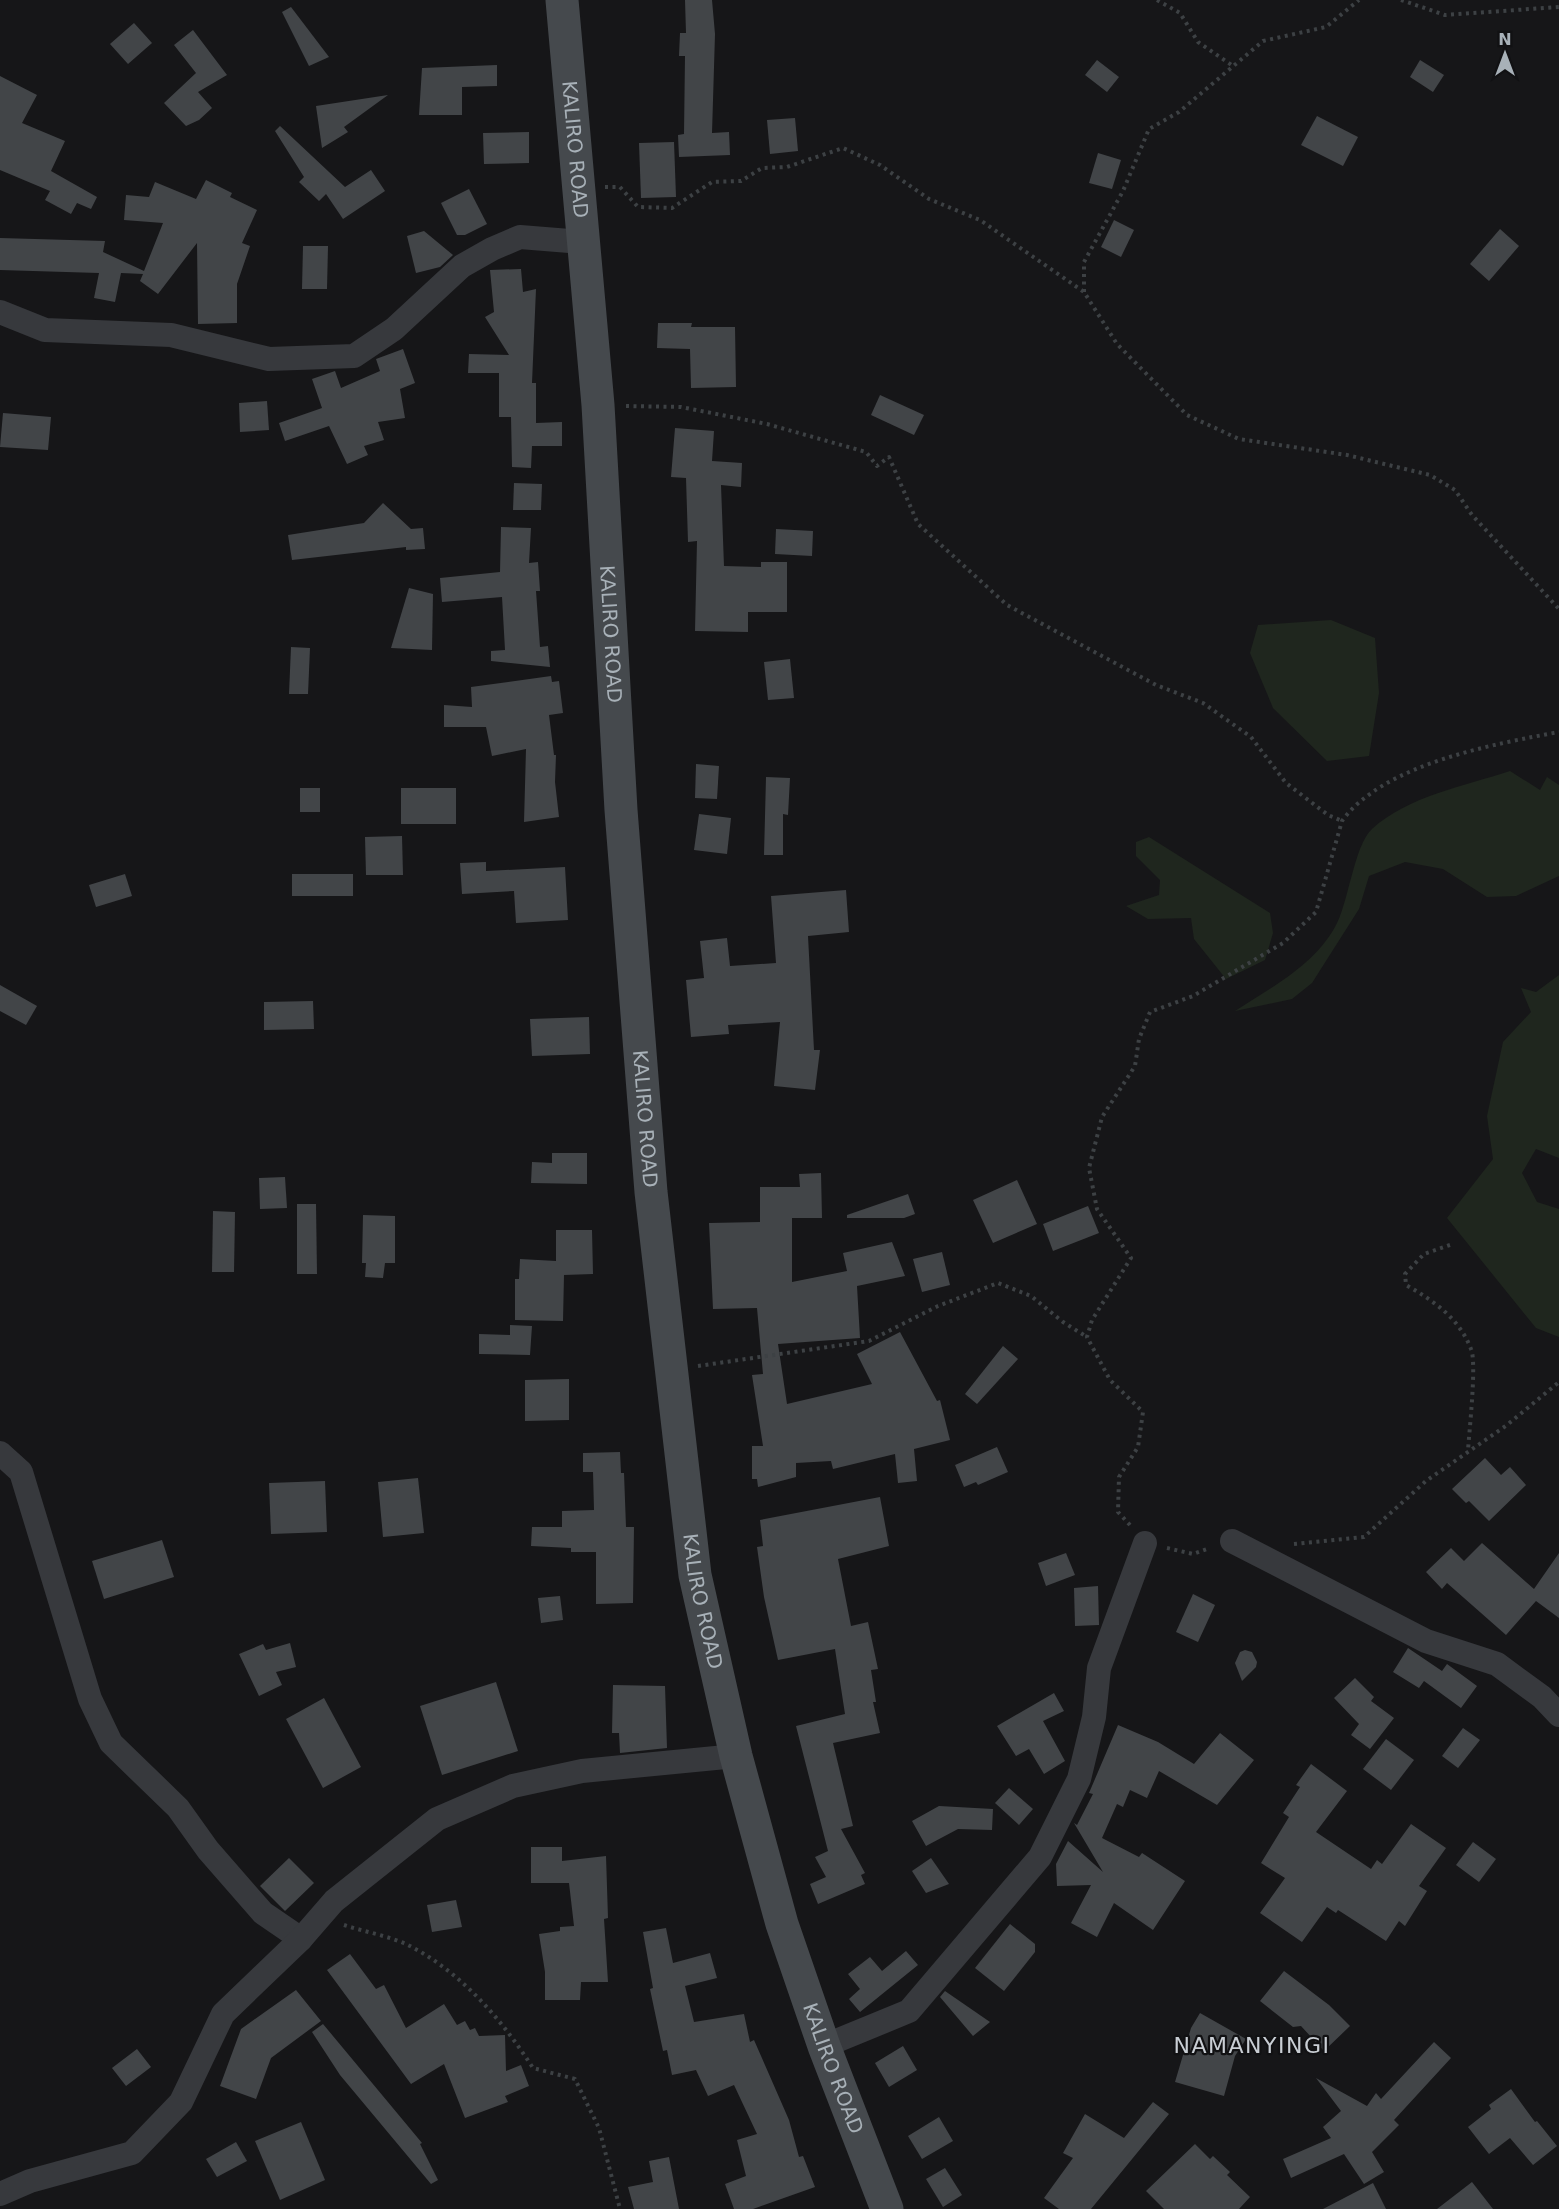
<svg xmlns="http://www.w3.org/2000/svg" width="1559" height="2209" viewBox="0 0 1559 2209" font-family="'DejaVu Sans',sans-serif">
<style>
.green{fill:#1f261e}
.building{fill:#424548}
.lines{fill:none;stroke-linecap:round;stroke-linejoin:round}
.path{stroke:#3d4144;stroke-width:4;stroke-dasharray:3 4.5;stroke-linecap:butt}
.minor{stroke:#37393d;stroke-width:24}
.secondary{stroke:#45494d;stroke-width:33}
.labels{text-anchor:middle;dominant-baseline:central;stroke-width:4.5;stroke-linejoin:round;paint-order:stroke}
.street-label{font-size:20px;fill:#a8b1b8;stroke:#111113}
.quarter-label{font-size:22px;letter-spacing:1.5px;fill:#c9ced4;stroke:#111113}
</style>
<rect width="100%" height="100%" fill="#161618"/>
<g class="green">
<path d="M 1331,620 L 1375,638 L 1379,693 L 1369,756 L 1327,761 L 1273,708 L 1250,653 L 1258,625 Z"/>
<path d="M 1510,771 L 1540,790 L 1547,777 L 1559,785 L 1559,876 L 1516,896 L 1487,897 L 1443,869 L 1405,862 L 1369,876 L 1359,909 L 1312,983 L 1292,999 L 1235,1011 C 1272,987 1313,966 1335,927 C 1348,906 1354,845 1372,829 C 1408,796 1465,786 1510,771 Z"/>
<path d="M 1149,837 L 1270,913 L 1273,933 L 1265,960 L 1226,979 L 1194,939 L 1191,918 L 1148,919 L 1126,906 L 1159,895 L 1160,880 L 1136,856 L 1136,842 Z"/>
<path d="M 1559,975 L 1559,1158 L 1536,1149 L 1522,1173 L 1537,1202 L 1559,1209 L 1559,1337 L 1536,1328 L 1447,1218 L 1493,1159 L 1487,1116 L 1503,1042 L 1531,1012 L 1521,988 L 1536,992 Z"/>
</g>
<g class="building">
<path d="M 685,0 L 712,0 L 715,34 L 712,133 L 729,132 L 730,155 L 679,157 L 678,135 L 684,134 L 685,56 L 679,56 L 680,33 L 686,33 Z"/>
<path d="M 291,7 L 329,57 L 309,66 L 282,12 Z"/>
<path d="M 134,23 L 152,43 L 128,64 L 110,44 Z"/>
<path d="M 193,30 L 227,75 L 198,92 L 212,108 L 199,120 L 186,126 L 164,103 L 196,73 L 174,45 Z"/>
<path d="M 1097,60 L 1119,77 L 1107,92 L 1085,75 Z"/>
<path d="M 1420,60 L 1444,75 L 1433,92 L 1410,77 Z"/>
<path d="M 497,65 L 497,86 L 462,87 L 462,115 L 419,115 L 422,68 Z"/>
<path d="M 0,76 L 37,95 L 22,123 L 65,141 L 51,171 L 97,197 L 91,209 L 77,203 L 71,214 L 45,200 L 50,191 L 0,170 Z"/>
<path d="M 388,95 L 344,127 L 348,132 L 322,148 L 316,106 Z"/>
<path d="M 1317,116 L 1358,137 L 1343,166 L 1301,145 Z"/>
<path d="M 795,118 L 798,151 L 770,154 L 767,120 Z"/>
<path d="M 280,126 L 345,187 L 371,170 L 385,191 L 343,219 L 326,194 L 319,201 L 299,182 L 304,177 L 275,131 Z"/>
<path d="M 529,132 L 529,163 L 484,164 L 483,133 Z"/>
<path d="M 674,142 L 676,197 L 641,198 L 639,143 Z"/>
<path d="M 1098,153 L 1121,160 L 1112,189 L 1089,183 Z"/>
<path d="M 206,180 L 232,193 L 230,197 L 257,210 L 242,243 L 250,246 L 237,284 L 237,323 L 198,324 L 197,243 L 158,294 L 140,281 L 143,274 L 121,273 L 115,302 L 94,298 L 99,273 L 0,270 L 0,238 L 105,241 L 103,252 L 144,271 L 163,223 L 124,220 L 126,195 L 149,197 L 155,182 L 196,199 Z"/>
<path d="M 469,189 L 487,224 L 465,235 L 457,235 L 441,203 Z"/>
<path d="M 1114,220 L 1134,230 L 1121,257 L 1101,247 Z"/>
<path d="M 1500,229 L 1519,246 L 1489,281 L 1470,264 Z"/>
<path d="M 424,231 L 453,255 L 440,267 L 416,273 L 407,236 Z"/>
<path d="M 303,246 L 328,246 L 327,289 L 302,289 Z"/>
<path d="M 521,269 L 523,292 L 536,289 L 532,383 L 536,383 L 536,423 L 562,422 L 562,446 L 532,446 L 531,468 L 512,467 L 511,417 L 499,417 L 499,373 L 468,373 L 469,354 L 509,355 L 485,317 L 494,312 L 490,270 Z"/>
<path d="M 658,323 L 692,323 L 691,327 L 735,327 L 736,387 L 691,388 L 690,349 L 657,348 Z"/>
<path d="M 403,349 L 415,383 L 400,389 L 405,418 L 378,422 L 384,440 L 364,446 L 368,455 L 347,464 L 329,426 L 285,441 L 279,423 L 322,408 L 312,379 L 335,371 L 341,388 L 380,371 L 376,359 Z"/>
<path d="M 880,395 L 924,415 L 914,435 L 871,415 Z"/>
<path d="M 267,401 L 269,430 L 240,432 L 239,403 Z"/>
<path d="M 3,413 L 51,417 L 48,450 L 0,447 Z"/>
<path d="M 675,428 L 714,431 L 712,461 L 742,463 L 741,487 L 721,485 L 724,566 L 761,567 L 761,562 L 787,562 L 787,612 L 748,612 L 748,632 L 695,631 L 697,541 L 688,542 L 686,478 L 671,477 Z"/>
<path d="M 514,483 L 542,484 L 541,510 L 513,510 Z"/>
<path d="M 383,503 L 411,529 L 423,528 L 425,549 L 406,550 L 406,547 L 292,560 L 288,535 L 364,523 Z"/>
<path d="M 501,527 L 531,528 L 529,563 L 538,562 L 540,591 L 536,591 L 540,647 L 548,646 L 550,667 L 491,661 L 491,651 L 505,650 L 502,597 L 442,602 L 440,578 L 500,572 Z"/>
<path d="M 776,529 L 813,531 L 812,556 L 775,554 Z"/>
<path d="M 409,588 L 433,594 L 432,650 L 391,648 Z"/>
<path d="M 291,647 L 310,648 L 308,694 L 289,694 Z"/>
<path d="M 790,659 L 794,698 L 768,700 L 764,662 Z"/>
<path d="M 551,676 L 552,682 L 559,681 L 563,713 L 549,715 L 554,755 L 556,755 L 555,782 L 559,817 L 524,822 L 526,749 L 492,756 L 486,727 L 444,727 L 444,705 L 472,707 L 471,687 Z"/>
<path d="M 696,764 L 719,766 L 717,799 L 695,798 Z"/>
<path d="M 766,777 L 790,778 L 788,815 L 783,814 L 783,855 L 764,855 Z"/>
<rect x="300" y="788" width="20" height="24"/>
<rect x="401" y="788" width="55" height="36"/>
<path d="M 699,814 L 731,818 L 727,854 L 694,850 Z"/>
<path d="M 402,836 L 403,875 L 366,875 L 365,837 Z"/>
<path d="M 486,862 L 486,871 L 565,867 L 568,920 L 516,923 L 514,891 L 462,894 L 460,863 Z"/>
<path d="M 125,874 L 132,896 L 96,907 L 89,885 Z"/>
<rect x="292" y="874" width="61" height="22"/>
<path d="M 846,890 L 849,932 L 808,936 L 814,1050 L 820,1050 L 815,1090 L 774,1086 L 780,1022 L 728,1025 L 729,1034 L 691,1037 L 686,980 L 704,978 L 700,941 L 727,938 L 730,966 L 776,963 L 771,896 Z"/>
<path d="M 0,985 L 37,1006 L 26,1025 L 0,1011 Z"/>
<path d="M 313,1001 L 314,1029 L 264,1030 L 264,1002 Z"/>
<path d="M 589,1017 L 590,1054 L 532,1056 L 530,1019 Z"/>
<path d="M 552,1153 L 587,1153 L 587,1184 L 531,1183 L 532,1162 L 552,1163 Z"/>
<path d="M 821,1173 L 822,1218 L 792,1218 L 792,1282 L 847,1271 L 843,1253 L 892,1242 L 905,1276 L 857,1286 L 860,1338 L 778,1344 L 787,1404 L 872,1384 L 857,1354 L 900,1332 L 937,1401 L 940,1400 L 950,1440 L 914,1449 L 917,1481 L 898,1483 L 895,1454 L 833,1469 L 831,1461 L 796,1463 L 796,1477 L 758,1487 L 757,1479 L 752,1479 L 752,1446 L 763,1446 L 752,1375 L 763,1374 L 757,1308 L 713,1309 L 709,1223 L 760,1222 L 760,1187 L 800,1187 L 799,1174 Z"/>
<path d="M 285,1177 L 287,1208 L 260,1209 L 259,1178 Z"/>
<path d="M 1017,1180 L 1037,1224 L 993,1243 L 973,1200 Z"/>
<path d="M 908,1194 L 915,1214 L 904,1218 L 847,1218 L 847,1215 Z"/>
<path d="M 297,1204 L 316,1204 L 317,1274 L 297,1274 Z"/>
<path d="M 1088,1206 L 1099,1233 L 1053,1251 L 1043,1224 Z"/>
<path d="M 213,1211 L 235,1212 L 234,1272 L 212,1272 Z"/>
<path d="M 363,1215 L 395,1216 L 395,1263 L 385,1263 L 383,1278 L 365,1277 L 366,1263 L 362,1263 Z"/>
<path d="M 556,1230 L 592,1230 L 593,1274 L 564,1275 L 563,1321 L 515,1320 L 515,1279 L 519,1279 L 520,1259 L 556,1261 Z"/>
<path d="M 942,1252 L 950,1285 L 922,1292 L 913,1259 Z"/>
<path d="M 510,1325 L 532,1326 L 530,1355 L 479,1354 L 479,1334 L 510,1335 Z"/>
<path d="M 1003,1346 L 1018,1359 L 977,1404 L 965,1394 Z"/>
<path d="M 569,1379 L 569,1420 L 525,1421 L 525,1380 Z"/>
<path d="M 997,1447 L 1008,1472 L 978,1485 L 976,1482 L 964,1487 L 955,1465 Z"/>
<path d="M 620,1452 L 621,1473 L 624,1473 L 626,1527 L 634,1527 L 633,1603 L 596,1604 L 596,1552 L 571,1552 L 571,1548 L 531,1546 L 532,1527 L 562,1527 L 562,1511 L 594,1510 L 593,1472 L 583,1472 L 583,1453 Z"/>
<path d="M 1485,1458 L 1501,1475 L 1510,1467 L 1526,1485 L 1489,1521 L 1469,1501 L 1466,1503 L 1452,1489 Z"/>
<path d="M 418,1478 L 424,1533 L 383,1537 L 378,1482 Z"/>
<path d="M 325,1481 L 327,1532 L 271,1534 L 269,1483 Z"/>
<path d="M 880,1497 L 889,1546 L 838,1559 L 851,1626 L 868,1622 L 878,1669 L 871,1670 L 876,1702 L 873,1702 L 880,1733 L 833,1743 L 853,1826 L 841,1829 L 865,1873 L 861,1875 L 865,1884 L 818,1904 L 810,1884 L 826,1877 L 815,1857 L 828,1851 L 796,1726 L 845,1714 L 835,1649 L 778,1660 L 764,1597 L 757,1547 L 763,1546 L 760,1520 Z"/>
<path d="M 162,1540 L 174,1577 L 104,1599 L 92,1561 Z"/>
<path d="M 1482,1543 L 1534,1589 L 1559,1553 L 1559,1618 L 1536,1601 L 1506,1635 L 1447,1583 L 1442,1589 L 1426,1572 L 1451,1548 L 1464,1561 Z"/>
<path d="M 1066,1553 L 1075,1575 L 1046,1586 L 1038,1563 Z"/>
<path d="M 1098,1586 L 1099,1625 L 1075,1626 L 1074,1588 Z"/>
<path d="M 1193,1594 L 1215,1605 L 1198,1642 L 1176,1632 Z"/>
<path d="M 560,1596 L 563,1620 L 541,1623 L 538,1598 Z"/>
<path d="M 290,1643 L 296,1667 L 276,1672 L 282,1685 L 259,1696 L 239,1654 L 263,1644 L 266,1650 Z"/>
<path d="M 1408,1648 L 1442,1671 L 1447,1664 L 1477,1686 L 1461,1708 L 1424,1681 L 1419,1688 L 1393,1672 Z"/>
<path d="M 1245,1650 L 1252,1652 L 1257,1662 L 1256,1667 L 1242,1681 L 1235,1663 L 1240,1652 Z"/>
<path d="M 1355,1678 L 1374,1697 L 1371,1701 L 1394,1718 L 1370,1749 L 1351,1735 L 1359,1724 L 1334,1698 Z"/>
<path d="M 496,1682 L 518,1751 L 442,1775 L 420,1706 Z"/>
<path d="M 613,1685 L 665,1686 L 667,1748 L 620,1753 L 619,1733 L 612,1733 Z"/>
<path d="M 1054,1693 L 1064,1711 L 1043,1721 L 1065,1761 L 1044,1774 L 1029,1749 L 1016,1756 L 997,1726 Z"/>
<path d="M 324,1698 L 361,1767 L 323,1788 L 286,1719 Z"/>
<path d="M 1118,1725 L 1158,1742 L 1194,1764 L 1220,1733 L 1254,1760 L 1217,1805 L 1159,1771 L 1147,1798 L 1130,1790 L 1123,1807 L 1117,1804 L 1102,1838 L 1139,1857 L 1142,1853 L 1185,1881 L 1153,1930 L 1114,1903 L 1097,1937 L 1071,1923 L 1091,1885 L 1057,1886 L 1056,1864 L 1068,1841 L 1103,1872 L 1074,1823 L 1077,1825 L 1093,1794 L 1089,1793 Z"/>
<path d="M 1463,1728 L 1480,1740 L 1458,1768 L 1442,1756 Z"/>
<path d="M 1386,1739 L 1414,1760 L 1391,1790 L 1363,1769 Z"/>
<path d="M 1311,1764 L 1347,1791 L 1316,1832 L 1371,1869 L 1377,1860 L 1382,1864 L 1411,1824 L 1446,1848 L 1419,1886 L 1427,1891 L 1405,1926 L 1399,1921 L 1386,1941 L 1338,1910 L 1336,1913 L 1327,1907 L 1302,1942 L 1260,1913 L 1285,1878 L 1261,1863 L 1289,1817 L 1283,1813 L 1300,1787 L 1296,1785 Z"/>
<path d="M 1009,1788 L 1033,1809 L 1019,1825 L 995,1803 Z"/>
<path d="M 939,1806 L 993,1809 L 992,1830 L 958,1829 L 926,1846 L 912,1821 Z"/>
<path d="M 1473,1842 L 1496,1859 L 1479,1882 L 1456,1865 Z"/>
<path d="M 531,1847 L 562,1847 L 562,1861 L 606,1856 L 608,1918 L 604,1919 L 608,1982 L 581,1982 L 580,2000 L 545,2000 L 545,1972 L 539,1934 L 560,1931 L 560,1927 L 574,1926 L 569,1883 L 531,1883 Z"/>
<path d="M 289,1858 L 314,1883 L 285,1911 L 260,1886 Z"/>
<path d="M 931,1858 L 949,1884 L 926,1893 L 912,1871 Z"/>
<path d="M 456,1900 L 462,1927 L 432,1932 L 427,1905 Z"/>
<path d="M 1010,1924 L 1035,1944 L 1035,1952 L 1004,1991 L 975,1968 Z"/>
<path d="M 666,1928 L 673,1963 L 710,1953 L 717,1978 L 685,1986 L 694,2022 L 744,2014 L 750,2042 L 754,2040 L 789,2120 L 799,2157 L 803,2156 L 815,2187 L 753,2209 L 734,2209 L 725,2184 L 746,2176 L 737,2140 L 757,2134 L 734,2085 L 708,2096 L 696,2070 L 672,2075 L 667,2050 L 663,2051 L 650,1989 L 653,1988 L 643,1932 Z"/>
<path d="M 906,1951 L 918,1965 L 860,2012 L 849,1999 L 860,1989 L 848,1974 L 870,1957 L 882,1971 Z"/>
<path d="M 350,1954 L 376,1989 L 384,1985 L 406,2028 L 444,2004 L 457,2025 L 465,2021 L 470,2030 L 475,2028 L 479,2036 L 505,2035 L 506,2071 L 521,2065 L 529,2086 L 505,2096 L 508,2102 L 465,2118 L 444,2064 L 411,2084 L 327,1970 Z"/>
<path d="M 1284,1971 L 1329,2005 L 1350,2026 L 1324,2051 L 1301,2026 L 1293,2027 L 1260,2001 Z"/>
<path d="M 296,1990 L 321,2021 L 271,2058 L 256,2099 L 220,2086 L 241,2029 Z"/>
<path d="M 945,1991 L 990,2022 L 973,2036 L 940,1997 Z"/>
<path d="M 1200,2013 L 1246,2039 L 1235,2056 L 1224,2096 L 1175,2082 L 1191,2028 Z"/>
<path d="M 323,2024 L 422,2143 L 420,2144 L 438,2180 L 431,2184 L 340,2075 L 312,2032 Z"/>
<path d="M 1434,2042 L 1451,2058 L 1394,2120 L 1399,2125 L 1372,2152 L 1384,2172 L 1364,2184 L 1344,2154 L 1291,2178 L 1283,2159 L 1331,2138 L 1323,2127 L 1341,2111 L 1316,2078 L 1367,2106 L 1376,2093 L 1381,2099 Z"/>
<path d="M 903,2046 L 917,2070 L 889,2087 L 875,2063 Z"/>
<path d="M 137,2049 L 151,2067 L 126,2086 L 112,2068 Z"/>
<path d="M 1511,2089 L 1535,2122 L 1537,2121 L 1557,2146 L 1533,2165 L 1510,2138 L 1489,2154 L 1468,2127 L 1491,2109 L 1489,2105 Z"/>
<path d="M 1153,2102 L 1169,2114 L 1091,2209 L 1059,2209 L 1044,2198 L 1073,2158 L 1063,2153 L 1085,2114 L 1124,2138 Z"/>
<path d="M 939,2117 L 953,2141 L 922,2159 L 908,2136 Z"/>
<path d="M 301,2122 L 325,2180 L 280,2200 L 255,2141 Z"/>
<path d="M 236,2142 L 247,2161 L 217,2177 L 206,2159 Z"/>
<path d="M 1195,2144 L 1210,2159 L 1213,2156 L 1230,2172 L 1227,2175 L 1250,2197 L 1239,2209 L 1164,2209 L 1146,2191 Z"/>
<path d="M 669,2157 L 679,2209 L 634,2209 L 628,2187 L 653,2182 L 649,2161 Z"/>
<path d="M 945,2168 L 962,2195 L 943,2207 L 926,2179 Z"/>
<path d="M 1472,2182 L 1493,2209 L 1437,2209 Z"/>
<path d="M 1373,2183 L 1386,2209 L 1323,2209 Z"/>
</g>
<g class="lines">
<g class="path">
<path d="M 1157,0 L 1180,13 L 1198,42 L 1233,66"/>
<path d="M 1401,0 L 1445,15 L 1559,7"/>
<path d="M 605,187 L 620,187 L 638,207 L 672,208 L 712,182 L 741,181 L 762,168 L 787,167 L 843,148 L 880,165 L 929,199 L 980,220 L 1084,292 L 1117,344 L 1187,415 L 1239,439 L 1347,455 L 1430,475 L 1455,490 L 1472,515 L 1559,609"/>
<path d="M 1084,292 L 1084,262 L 1123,191 L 1149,129 L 1179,112 L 1263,41 L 1326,27 L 1359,0"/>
<path d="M 626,406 L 681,407 L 767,424 L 866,452 L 877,466 L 889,457 L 918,524 L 1007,605 L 1156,685 L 1203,703 L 1251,737 L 1286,783 L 1328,815 L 1342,821"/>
<path d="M 1450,1245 L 1424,1254 L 1405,1274 L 1406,1285 C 1434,1301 1459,1318 1471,1349 C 1477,1362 1469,1433 1468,1451"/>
<path d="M 698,1366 L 869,1341 L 938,1306 L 998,1283 L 1031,1296 L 1063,1322 L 1087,1337"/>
<path d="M 1130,1525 L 1118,1512 L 1119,1477 L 1138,1447 L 1143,1412 L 1110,1380 L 1087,1337 L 1092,1320 L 1131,1258 L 1097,1209 L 1089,1168 L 1102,1117 L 1135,1066 L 1139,1039 L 1150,1012 L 1193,996 L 1283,943 L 1316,912 L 1342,821 C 1383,764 1494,744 1559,732"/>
<path d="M 1294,1544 L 1364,1537 L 1426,1481 L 1507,1425 L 1559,1382"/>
<path d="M 1167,1548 L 1193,1554 L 1210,1548"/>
<path d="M 344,1925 C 365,1932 390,1936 410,1946 C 462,1973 502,2020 533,2068 L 575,2079 L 599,2128 L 620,2209"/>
</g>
<g class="minor">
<path d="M 0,312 L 45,330 L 171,335 L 269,359 L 354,356 L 394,329 L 462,266 L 492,249 L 520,237 L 582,242"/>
<path d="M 0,1453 L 21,1472 L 90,1699 L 111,1743 L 178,1808 L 208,1850 L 263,1913 L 301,1939"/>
<path d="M 1232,1541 L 1426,1641 L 1497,1664 L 1542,1697 L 1559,1715"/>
<path d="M 824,2046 L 909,2011 L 1040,1857 L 1079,1779 L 1094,1717 L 1099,1668 L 1145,1543"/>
<path d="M 0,2194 L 30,2181 L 132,2153 L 181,2102 L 223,2014 L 301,1939 L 334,1901 L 437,1819 L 513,1786 L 582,1771 L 736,1756"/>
</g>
<path class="secondary" id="s1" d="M 562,0 L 598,405 L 621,810 L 651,1192 L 695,1575 L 736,1756 L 782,1924 L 824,2046 L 887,2209"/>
</g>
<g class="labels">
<g class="street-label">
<text stroke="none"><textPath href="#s1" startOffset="150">KALIRO ROAD</textPath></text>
<text stroke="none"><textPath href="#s1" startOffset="636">KALIRO ROAD</textPath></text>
<text stroke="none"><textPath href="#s1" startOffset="1122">KALIRO ROAD</textPath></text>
<text stroke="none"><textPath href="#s1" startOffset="1608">KALIRO ROAD</textPath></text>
<text stroke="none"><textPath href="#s1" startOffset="2094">KALIRO ROAD</textPath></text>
</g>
<g class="quarter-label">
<text x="1252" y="2045">NAMANYINGI</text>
</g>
</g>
<g transform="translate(1505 54)" stroke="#111113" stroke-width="4.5" paint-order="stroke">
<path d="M0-4.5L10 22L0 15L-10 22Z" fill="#a8b1b8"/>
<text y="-9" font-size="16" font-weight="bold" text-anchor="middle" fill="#a8b1b8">N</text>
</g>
</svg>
